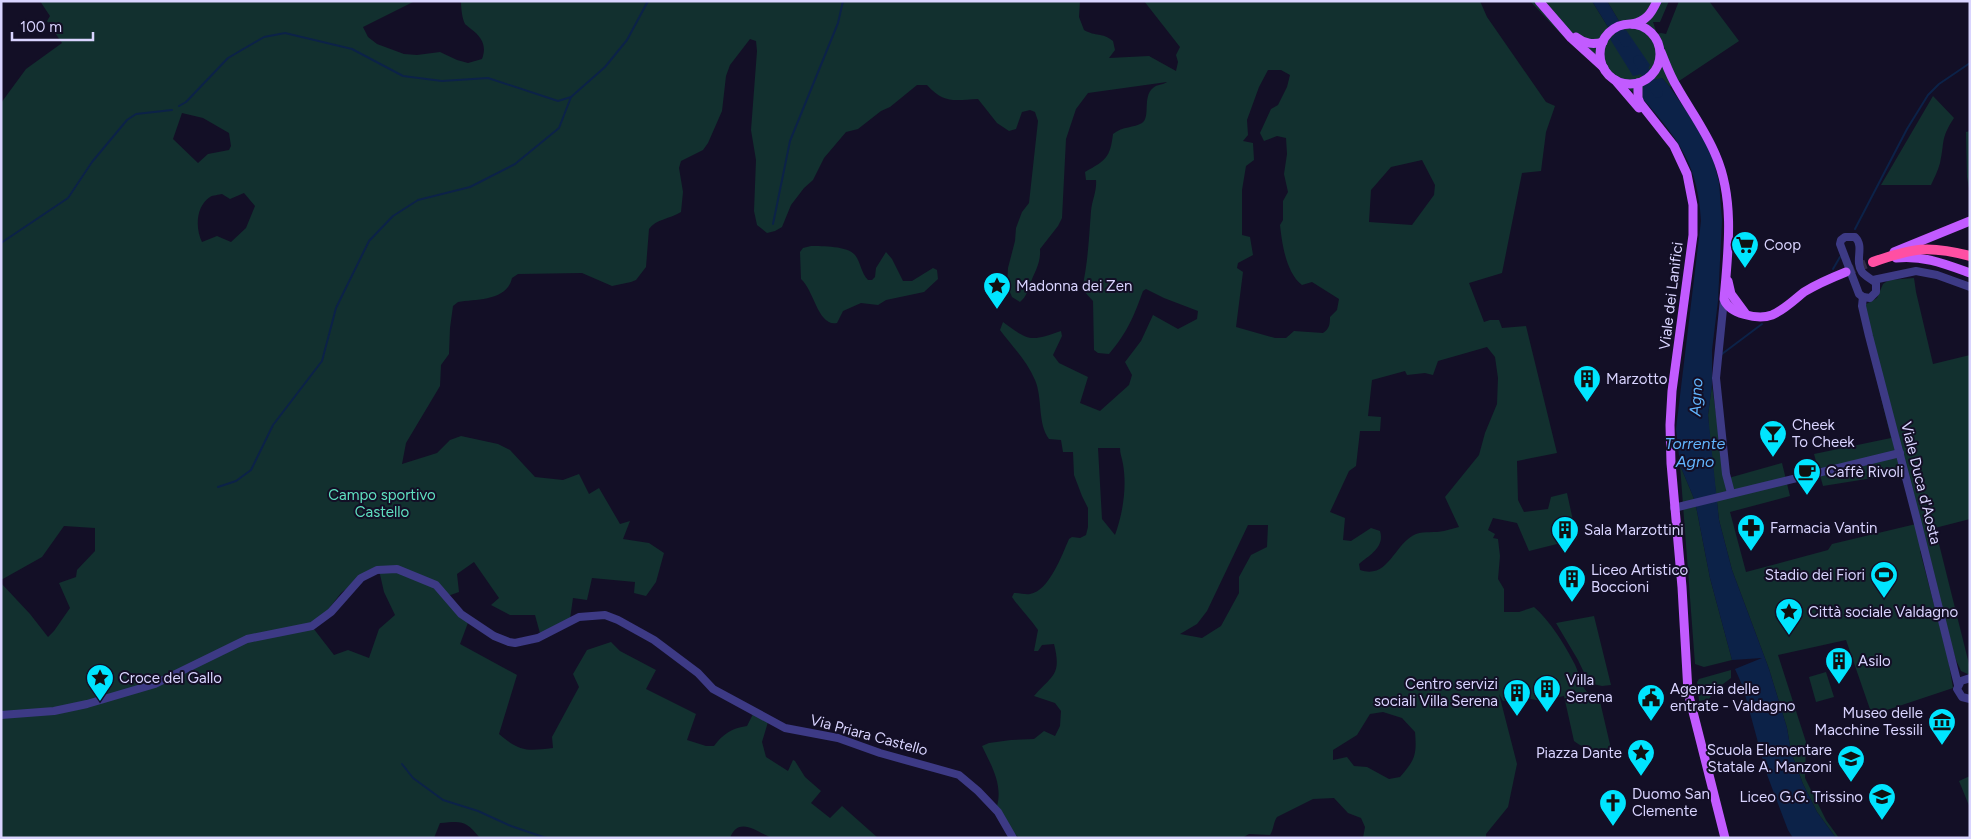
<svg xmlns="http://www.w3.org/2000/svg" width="1971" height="839" viewBox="0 0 1971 839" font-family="Figtree,sans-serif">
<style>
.green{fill:#12302f;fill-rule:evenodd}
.water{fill:#0c2248}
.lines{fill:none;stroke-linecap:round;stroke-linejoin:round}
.stream{stroke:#0c2248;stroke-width:2}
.river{stroke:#0c2248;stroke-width:10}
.major-tunnel{stroke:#312d47;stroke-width:9;stroke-dasharray:9 4.5;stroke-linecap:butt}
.minor{stroke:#3d3a85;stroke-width:8}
.major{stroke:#c25bff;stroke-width:9}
.highway{stroke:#ff4fa3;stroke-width:10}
.labels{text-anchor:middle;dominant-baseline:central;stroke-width:4;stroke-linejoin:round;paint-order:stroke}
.poi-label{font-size:15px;fill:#d9d4ff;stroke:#130f26;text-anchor:start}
.street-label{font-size:15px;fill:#d9d4ff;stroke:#130f26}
.park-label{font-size:15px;fill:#5fe0c0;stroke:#130f26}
.water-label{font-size:16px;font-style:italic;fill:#62b6ff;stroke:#130f26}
</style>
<rect width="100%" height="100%" fill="#130f26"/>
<g class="green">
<path d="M 40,1 L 415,1 L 363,27 L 368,37 L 377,44 L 404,54 L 417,55 L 440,52 L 457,60 L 468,63 L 482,59 C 487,46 482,37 471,29 C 470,28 466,25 465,24 C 462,18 461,8 461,1 L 1080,1 L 1079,17 L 1084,30 C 1096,37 1102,32 1113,41 L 1115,50 L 1109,58 L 1149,56 L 1176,71 L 1178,62 L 1176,55 L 1180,47 L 1144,1 L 1480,1 L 1487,17 L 1546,102 L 1555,106 L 1546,132 L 1541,171 L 1522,173 L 1502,273 L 1469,283 L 1484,322 L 1490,320 L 1499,320 L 1502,328 L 1526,326 L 1557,453 L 1517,461 L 1518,500 L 1524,512 L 1548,509 L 1551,497 L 1567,493 L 1577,539 L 1529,551 L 1517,523 L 1493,518 L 1488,530 L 1495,534 L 1493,538 L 1498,539 L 1500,556 L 1498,579 L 1504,589 L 1504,612 L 1519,612 L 1534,607 C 1550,621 1563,642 1573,661 C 1579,670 1580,685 1587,692 L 1598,693 L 1612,753 C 1598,751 1585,750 1574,741 L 1564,696 L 1541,701 L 1521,697 L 1503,701 L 1499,694 L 1517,764 L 1508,807 L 1486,834 L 1486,838 L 1363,838 L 1365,827 L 1361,818 L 1348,813 L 1334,798 L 1313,799 L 1277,817 C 1273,823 1274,829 1270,835 L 1249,834 L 1242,838 L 1019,838 L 1012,831 L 997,806 C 1003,784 991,765 982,746 L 989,743 L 1011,740 L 1034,739 L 1044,731 L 1055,736 L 1060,726 L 1061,711 L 1055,703 L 1034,696 C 1052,675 1062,676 1054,644 L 1042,645 L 1038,651 L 1034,651 L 1038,630 C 1030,618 1020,609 1012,597 L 1014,593 C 1019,593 1026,595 1030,594 C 1049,591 1062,555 1069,539 L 1072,537 L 1080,538 L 1086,535 L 1088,527 L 1088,508 L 1082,496 L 1074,475 L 1073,452 L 1063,452 L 1061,440 L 1049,439 C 1037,423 1043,399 1035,380 C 1027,361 1012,346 1000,330 L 1003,322 C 1029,341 1030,342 1061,331 L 1062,336 L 1053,355 L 1059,363 L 1088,377 L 1080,403 L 1100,411 L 1129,385 L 1132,375 L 1125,362 L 1141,341 L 1153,315 L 1178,329 L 1197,319 L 1198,311 L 1164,298 L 1146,289 L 1143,291 C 1134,316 1127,333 1109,354 L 1098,353 L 1094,350 L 1093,301 L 1082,289 C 1088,263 1089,237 1091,211 C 1092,200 1097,191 1096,180 L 1086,180 L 1085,172 C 1106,160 1110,158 1113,134 C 1123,126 1134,128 1142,123 C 1151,117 1142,97 1153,88 C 1157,84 1163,85 1167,82 L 1088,93 L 1076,109 L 1066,139 L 1062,218 L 1058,226 L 1040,249 C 1041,263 1035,271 1030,284 C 1027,291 1027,296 1020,302 L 1012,297 L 1007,285 L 1008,268 L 1015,241 L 1016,228 L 1022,212 L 1029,203 L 1038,121 L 1035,112 L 1030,110 L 1022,112 L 1016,129 L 1009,131 L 997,123 L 978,99 C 954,100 944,104 927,85 L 917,85 L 890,107 L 881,111 L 858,129 L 846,132 L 824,158 L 813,180 L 804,188 L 791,205 L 782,227 L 775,231 L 767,233 L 757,225 L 754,211 L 756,160 L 751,130 L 757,51 L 756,41 L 750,39 L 730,65 L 726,76 L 722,111 L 708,143 L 703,150 L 681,161 L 679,168 L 683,192 L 681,212 C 670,219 656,219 649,229 L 646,267 L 636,280 L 631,282 L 612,286 L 582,273 L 518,274 L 512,278 C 507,301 477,299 458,302 L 453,306 L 450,328 L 449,354 L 441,365 L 440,386 L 406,443 L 402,464 L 437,453 L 450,440 L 461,436 L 498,444 L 510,450 L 535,477 L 563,480 L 579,474 L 589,494 L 599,488 L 620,524 L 630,521 L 623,539 L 649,543 L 664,553 L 656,582 L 646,596 L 634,593 L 635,582 L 592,578 L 587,600 L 573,598 L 570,619 L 541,637 L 535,615 L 510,615 L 491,605 L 499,598 L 474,562 L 457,574 L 459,592 L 445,597 L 469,620 L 460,644 L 517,675 L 499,734 C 520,752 527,751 553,748 L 552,737 L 579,687 L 573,674 L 587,650 L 611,642 L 620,651 L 656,670 L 646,689 L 696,714 L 687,740 L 706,746 L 714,746 C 723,734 732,728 747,726 L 753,714 L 768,722 L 762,742 L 766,757 L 788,771 L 793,760 L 795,761 L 805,777 L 821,791 L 811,803 L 830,818 L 842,806 L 878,838 L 772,838 C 758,833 739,815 730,838 L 480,838 C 465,820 463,821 440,823 L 434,838 L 1,838 L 1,583 L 30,614 L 48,637 L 54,631 L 70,608 L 59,583 L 76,577 L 77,570 L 95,551 L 95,528 L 64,526 L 42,557 L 1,580 L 1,103 L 26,69 L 62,43 L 47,21 L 50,16 ZM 1268,70 L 1281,70 L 1290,75 L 1287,87 L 1278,105 L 1271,109 L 1260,133 L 1264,141 L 1277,136 L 1286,138 L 1287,154 L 1284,174 L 1288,192 L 1283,201 L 1283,220 L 1280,225 C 1282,243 1286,273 1302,285 L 1312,282 L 1339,299 L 1337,310 L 1330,317 C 1330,325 1329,329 1323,333 L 1294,331 L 1286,338 L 1275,338 L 1236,327 L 1243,272 L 1237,268 L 1238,263 L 1253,255 L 1250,237 L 1242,235 L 1242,190 L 1246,166 L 1254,160 L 1253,143 L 1243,141 L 1248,135 L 1247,120 L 1259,87 ZM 182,113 L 203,118 L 229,133 L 231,146 L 229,150 L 208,154 L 198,163 L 173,139 ZM 1422,160 L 1435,185 L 1434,195 L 1412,225 L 1369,222 L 1371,190 L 1391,167 ZM 244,193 L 255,206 L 246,228 L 231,242 L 217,236 L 202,242 C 195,228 196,206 210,197 C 213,195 219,195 222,194 L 230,199 ZM 1487,347 L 1495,357 L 1498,378 L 1497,404 L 1485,433 L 1479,455 L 1445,497 L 1459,527 C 1454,528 1449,530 1444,531 C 1435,533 1425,531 1416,534 C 1394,543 1389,580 1360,570 L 1359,564 C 1370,555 1385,547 1380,531 L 1371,528 L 1351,541 L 1343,540 L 1345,518 L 1330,512 L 1349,471 L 1356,466 L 1360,431 L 1380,431 L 1381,417 L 1368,416 L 1372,380 L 1405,371 L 1407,375 L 1425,373 L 1433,375 L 1438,361 ZM 1098,448 L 1120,448 C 1120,454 1122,458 1123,464 C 1127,487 1123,513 1115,535 L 1102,519 ZM 1248,525 L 1268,525 L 1267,547 L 1251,555 L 1239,577 L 1239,593 L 1221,626 L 1202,638 L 1180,634 L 1197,624 L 1207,611 ZM 379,570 L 384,592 L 395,615 L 379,629 L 369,658 L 348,650 L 334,655 L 310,624 L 327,611 L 341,593 L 357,580 ZM 1383,712 L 1402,718 L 1415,732 C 1417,755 1415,760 1400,777 L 1389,779 L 1367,767 L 1354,766 L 1347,757 L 1333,760 L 1333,750 L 1357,735 L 1370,714 Z"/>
<path d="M 1530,1 L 1592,1 L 1608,27 L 1619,21 L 1607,1 L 1669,1 L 1660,22 L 1653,22 L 1657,34 L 1661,33 L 1666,34 L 1679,1 L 1709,1 L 1739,41 L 1670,87 L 1662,78 L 1643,99 L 1614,78 L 1583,46 L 1562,35 Z"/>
<path d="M 1933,96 L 1954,118 C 1940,139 1945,142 1940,163 C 1938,171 1934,178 1931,185 L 1881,185 Z"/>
<path d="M 1970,131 L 1970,194 L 1967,177 L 1966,132 Z"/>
<path d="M 811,246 C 822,246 848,246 855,255 C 861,263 861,273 868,280 L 872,280 L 875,277 L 876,268 L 886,252 L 892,259 L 903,281 L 912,281 L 933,268 L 937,270 L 938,279 L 924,292 L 886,300 L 878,305 L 861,303 L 843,311 L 837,323 C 818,327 814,290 801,279 L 800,252 L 803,248 Z"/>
<path d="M 1914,278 L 1916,292 L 1933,364 L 1970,355 L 1970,519 L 1935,528 L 1970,668 L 1970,675 L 1961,671 L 1956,660 L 1922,550 L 1920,551 L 1948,658 L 1953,688 L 1872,715 L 1846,640 L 1778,655 L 1806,742 L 1805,778 L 1826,820 L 1839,838 L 1836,838 L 1817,812 L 1803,784 L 1791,752 L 1787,728 L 1769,669 L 1732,570 L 1719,520 L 1710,443 L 1708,415 L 1712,385 L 1725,479 L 1782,463 L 1790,496 L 1730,512 L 1746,572 L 1828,550 L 1832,544 L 1916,524 L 1904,473 L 1823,486 L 1814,454 L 1891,438 L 1859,308 L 1877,298 L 1883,284 L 1889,280 Z"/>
<path d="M 1680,465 L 1695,501 L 1710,578 L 1732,660 L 1704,667 L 1695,664 Z"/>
<path d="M 1594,616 L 1611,685 L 1602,686 L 1589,683 L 1578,660 L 1556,623 Z"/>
<path d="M 1731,670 L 1731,678 C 1721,686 1716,688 1709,699 L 1699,701 L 1697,682 L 1699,679 Z"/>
<path d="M 1826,672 L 1834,697 L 1816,702 L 1809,677 Z"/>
<path d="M 1970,776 L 1970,808 L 1959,781 Z"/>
</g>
<g class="water">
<path d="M 1592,1 L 1607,1 L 1619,21 L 1608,27 Z"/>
<path d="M 1626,30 L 1650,65 C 1646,72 1641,75 1633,76 L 1610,39 L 1617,33 Z"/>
<path d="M 1662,78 L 1670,87 L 1702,134 L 1713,159 L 1719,182 L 1722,220 L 1718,301 L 1712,350 L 1712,385 L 1708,415 L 1719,520 L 1732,570 L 1769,669 L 1787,728 L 1791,752 L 1803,784 L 1817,812 L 1836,838 L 1793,838 L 1788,830 L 1766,772 L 1743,687 L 1735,669 L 1762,658 L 1732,660 L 1710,578 L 1695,501 L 1680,465 L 1676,429 L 1701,221 C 1698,165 1679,140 1643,99 L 1643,87 L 1652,80 Z"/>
</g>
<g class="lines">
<g class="stream">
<path d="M 179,106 L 186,102 L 228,58 L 264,37 L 285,33 L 352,49 L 403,76 L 442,81 L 488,78 L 558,101 L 571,97"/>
<path d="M 773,224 L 790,141 L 838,23 L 843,1"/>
<path d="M 1855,229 L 1907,129 L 1928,95 L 1939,84 L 1970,63"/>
<path d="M 1,243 L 68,198 L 92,162 L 127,120 L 136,114 L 172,110"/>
<path d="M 1833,269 L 1840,257"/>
<path d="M 1722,354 L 1762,324"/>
<path d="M 218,487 L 236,481 L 251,470 L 273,425 L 322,361 L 336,308 L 369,241 L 393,216 L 418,200 L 470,187 L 515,164 L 559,128 L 571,97 L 605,67 L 627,40 L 648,1"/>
<path d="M 402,764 L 413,778 L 443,800 L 478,811 L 511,826 L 546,838"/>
</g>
<g class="river">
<path d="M 1599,1 L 1626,42"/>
<path d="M 1638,60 L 1658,93"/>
</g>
<path class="major-tunnel" d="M 1846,272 L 1866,264"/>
<g class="minor">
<path d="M 1845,237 L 1855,237 C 1865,247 1854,260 1862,272 C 1866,277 1872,279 1876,283 L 1876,292 L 1870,298 L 1863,297 L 1859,294 L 1840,244 L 1841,240 Z"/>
<path d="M 1873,280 L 1916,271 L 1937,275 L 1970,287"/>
<path d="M 1863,297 L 1862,306 L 1869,336 L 1918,524 L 1958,685"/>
<path d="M 1724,299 L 1716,378 L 1726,474 L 1731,493"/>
<path d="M 1674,508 L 1900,453"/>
<path d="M 1970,678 L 1961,681 L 1957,689 L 1962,697 L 1970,699"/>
<path d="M 1,715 L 54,711 L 87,704 L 155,684 L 247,639 L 312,626 L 331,612 L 361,578 L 377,570 L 397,569 L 436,585 L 461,614 L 494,636 L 509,642 L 515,643 L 538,638 L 579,617 L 605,615 L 618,620 L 654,640 L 698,673 L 713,689 L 785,728 L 838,738 L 880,753 L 959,775 L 978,791 L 998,812 L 1013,838"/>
</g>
<g class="major">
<path d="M 1539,1 L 1571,38 L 1604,68"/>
<path d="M 1632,24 C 1646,21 1651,14 1657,1"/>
<circle cx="1630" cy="54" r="30"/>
<path d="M 1576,37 C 1585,44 1593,45 1603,42"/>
<path d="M 1661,52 C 1666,64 1670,76 1677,87 C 1690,110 1706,131 1716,156 C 1735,200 1728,253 1724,299 C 1729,314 1758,320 1772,315 C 1784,310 1794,300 1804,292 C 1817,284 1831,278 1846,272"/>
<path d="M 1615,80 L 1639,108"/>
<path d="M 1638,83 L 1638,98 L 1640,103 L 1674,146 L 1687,174 L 1693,205 L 1693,235 L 1672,391 L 1670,425 L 1671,463 L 1682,587 L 1688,692 L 1725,838"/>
<path d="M 1894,252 L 1970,221"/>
<path d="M 1896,258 C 1923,255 1945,264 1970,273"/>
<path d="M 1728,281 L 1731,294 L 1745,313"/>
</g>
<path class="highway" d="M 1873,262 C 1913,248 1928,245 1970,256"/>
</g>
<defs>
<symbol id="supermarket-pin" viewBox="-11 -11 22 30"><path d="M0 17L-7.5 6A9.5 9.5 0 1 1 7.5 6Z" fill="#00e5ff" stroke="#130f26"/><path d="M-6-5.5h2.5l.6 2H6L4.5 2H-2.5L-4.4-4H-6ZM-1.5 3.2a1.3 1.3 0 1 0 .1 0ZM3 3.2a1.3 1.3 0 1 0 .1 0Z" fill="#111"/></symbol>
<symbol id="sight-pin" viewBox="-11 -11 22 30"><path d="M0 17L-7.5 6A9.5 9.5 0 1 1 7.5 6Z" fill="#00e5ff" stroke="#130f26"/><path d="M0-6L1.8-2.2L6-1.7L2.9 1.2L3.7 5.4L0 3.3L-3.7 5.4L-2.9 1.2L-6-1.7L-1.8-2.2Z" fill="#111"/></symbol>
<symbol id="building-pin" viewBox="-11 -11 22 30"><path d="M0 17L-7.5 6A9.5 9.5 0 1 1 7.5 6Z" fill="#00e5ff" stroke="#130f26"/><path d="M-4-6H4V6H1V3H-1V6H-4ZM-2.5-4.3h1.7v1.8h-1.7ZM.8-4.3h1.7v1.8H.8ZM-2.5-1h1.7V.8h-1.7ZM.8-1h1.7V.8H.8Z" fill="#111"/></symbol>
<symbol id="bar-pin" viewBox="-11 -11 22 30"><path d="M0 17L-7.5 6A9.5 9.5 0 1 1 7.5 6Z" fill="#00e5ff" stroke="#130f26"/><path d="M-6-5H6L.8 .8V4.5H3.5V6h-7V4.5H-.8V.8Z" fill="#111"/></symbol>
<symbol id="cafe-pin" viewBox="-11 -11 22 30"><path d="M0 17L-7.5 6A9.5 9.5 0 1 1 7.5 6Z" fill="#00e5ff" stroke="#130f26"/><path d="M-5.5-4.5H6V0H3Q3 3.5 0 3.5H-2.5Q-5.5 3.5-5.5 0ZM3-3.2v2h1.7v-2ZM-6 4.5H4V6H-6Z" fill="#111"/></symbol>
<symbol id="pharmacy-pin" viewBox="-11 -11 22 30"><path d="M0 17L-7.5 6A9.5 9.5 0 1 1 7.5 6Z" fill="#00e5ff" stroke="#130f26"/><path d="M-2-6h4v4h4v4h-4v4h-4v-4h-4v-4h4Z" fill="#111"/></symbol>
<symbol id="stadium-pin" viewBox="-11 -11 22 30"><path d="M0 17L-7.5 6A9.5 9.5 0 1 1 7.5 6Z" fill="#00e5ff" stroke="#130f26"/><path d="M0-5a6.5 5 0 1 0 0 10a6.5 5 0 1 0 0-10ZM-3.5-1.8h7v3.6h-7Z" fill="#111"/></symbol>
<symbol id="civic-pin" viewBox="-11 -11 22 30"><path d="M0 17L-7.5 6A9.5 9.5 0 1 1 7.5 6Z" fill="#00e5ff" stroke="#130f26"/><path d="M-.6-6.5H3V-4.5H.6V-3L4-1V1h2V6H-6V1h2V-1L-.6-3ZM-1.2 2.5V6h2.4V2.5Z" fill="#111"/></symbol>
<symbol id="museum-pin" viewBox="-11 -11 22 30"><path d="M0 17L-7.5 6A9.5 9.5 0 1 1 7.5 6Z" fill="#00e5ff" stroke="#130f26"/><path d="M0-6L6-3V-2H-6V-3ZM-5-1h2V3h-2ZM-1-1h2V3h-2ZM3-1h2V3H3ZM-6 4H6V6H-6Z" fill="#111"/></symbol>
<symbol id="school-pin" viewBox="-11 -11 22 30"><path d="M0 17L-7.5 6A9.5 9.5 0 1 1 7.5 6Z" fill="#00e5ff" stroke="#130f26"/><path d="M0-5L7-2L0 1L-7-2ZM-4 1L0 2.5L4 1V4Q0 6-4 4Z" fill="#111"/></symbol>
<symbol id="church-pin" viewBox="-11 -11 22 30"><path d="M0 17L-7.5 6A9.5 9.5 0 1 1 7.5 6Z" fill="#00e5ff" stroke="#130f26"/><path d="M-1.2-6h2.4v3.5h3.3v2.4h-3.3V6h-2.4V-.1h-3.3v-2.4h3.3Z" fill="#111"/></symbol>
</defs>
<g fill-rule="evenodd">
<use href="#supermarket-pin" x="1729" y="229" width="32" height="43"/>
<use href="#sight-pin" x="981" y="270" width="32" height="43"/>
<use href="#building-pin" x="1571" y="363" width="32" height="43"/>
<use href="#bar-pin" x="1757" y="418" width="32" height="43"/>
<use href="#cafe-pin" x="1791" y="456" width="32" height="43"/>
<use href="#pharmacy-pin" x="1735" y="512" width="32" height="43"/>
<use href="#building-pin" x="1549" y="514" width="32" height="43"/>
<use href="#stadium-pin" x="1868" y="559" width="32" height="43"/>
<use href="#building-pin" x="1556" y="563" width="32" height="43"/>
<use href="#sight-pin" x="1773" y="596" width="32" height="43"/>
<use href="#building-pin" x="1823" y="645" width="32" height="43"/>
<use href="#sight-pin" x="84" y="662" width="32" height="43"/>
<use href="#building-pin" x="1531" y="673" width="32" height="43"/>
<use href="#building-pin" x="1501" y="677" width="32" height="43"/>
<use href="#civic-pin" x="1635" y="682" width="32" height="43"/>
<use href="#museum-pin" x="1926" y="706" width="32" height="43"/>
<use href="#sight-pin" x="1625" y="737" width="32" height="43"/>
<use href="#school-pin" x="1835" y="743" width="32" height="43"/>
<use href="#school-pin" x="1866" y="781" width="32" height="43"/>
<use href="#church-pin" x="1597" y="787" width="32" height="43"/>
</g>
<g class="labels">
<g class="poi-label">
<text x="1764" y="245">Coop</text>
<text x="1016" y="286">Madonna dei Zen</text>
<text x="1606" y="379">Marzotto</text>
<text x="1792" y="425">Cheek<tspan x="1792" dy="17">To Cheek</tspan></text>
<text x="1826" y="472">Caffè Rivoli</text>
<text x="1770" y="528">Farmacia Vantin</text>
<text x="1584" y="530">Sala Marzottini</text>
<text x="1591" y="570">Liceo Artistico<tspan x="1591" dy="17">Boccioni</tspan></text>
<text x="1865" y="575" text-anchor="end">Stadio dei Fiori</text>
<text x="1808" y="612">Città sociale Valdagno</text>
<text x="1858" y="661">Asilo</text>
<text x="119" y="678">Croce del Gallo</text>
<text x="1566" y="680">Villa<tspan x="1566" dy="17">Serena</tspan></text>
<text x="1498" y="684" text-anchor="end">Centro servizi<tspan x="1498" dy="17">sociali Villa Serena</tspan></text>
<text x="1670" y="689">Agenzia delle<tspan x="1670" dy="17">entrate - Valdagno</tspan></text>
<text x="1923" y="713" text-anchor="end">Museo delle<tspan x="1923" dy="17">Macchine Tessili</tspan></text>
<text x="1832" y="750" text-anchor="end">Scuola Elementare<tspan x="1832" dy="17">Statale A. Manzoni</tspan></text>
<text x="1622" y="753" text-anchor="end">Piazza Dante</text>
<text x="1632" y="794">Duomo San<tspan x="1632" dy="17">Clemente</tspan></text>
<text x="1863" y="797" text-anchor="end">Liceo G.G. Trissino</text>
</g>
<g class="street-label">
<text transform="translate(1671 296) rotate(-83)">Viale dei Lanifici</text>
<text transform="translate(1921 483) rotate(76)">Viale Duca d'Aosta</text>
<text transform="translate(869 735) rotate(15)">Via Priara Castello</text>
</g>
<g class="park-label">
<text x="382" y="495">Campo sportivo<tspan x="382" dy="17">Castello</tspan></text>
</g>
<g class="water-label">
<text transform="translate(1696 397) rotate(-87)">Agno</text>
<text x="1695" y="443">Torrente<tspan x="1695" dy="18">Agno</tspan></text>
</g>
</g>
<rect width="1971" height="839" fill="none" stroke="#d9d4ff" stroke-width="5"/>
<path d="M12 32v8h81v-8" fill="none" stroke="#d9d4ff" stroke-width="2.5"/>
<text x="20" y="32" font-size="15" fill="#d9d4ff" stroke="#130f26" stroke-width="4" paint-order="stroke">100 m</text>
</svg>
